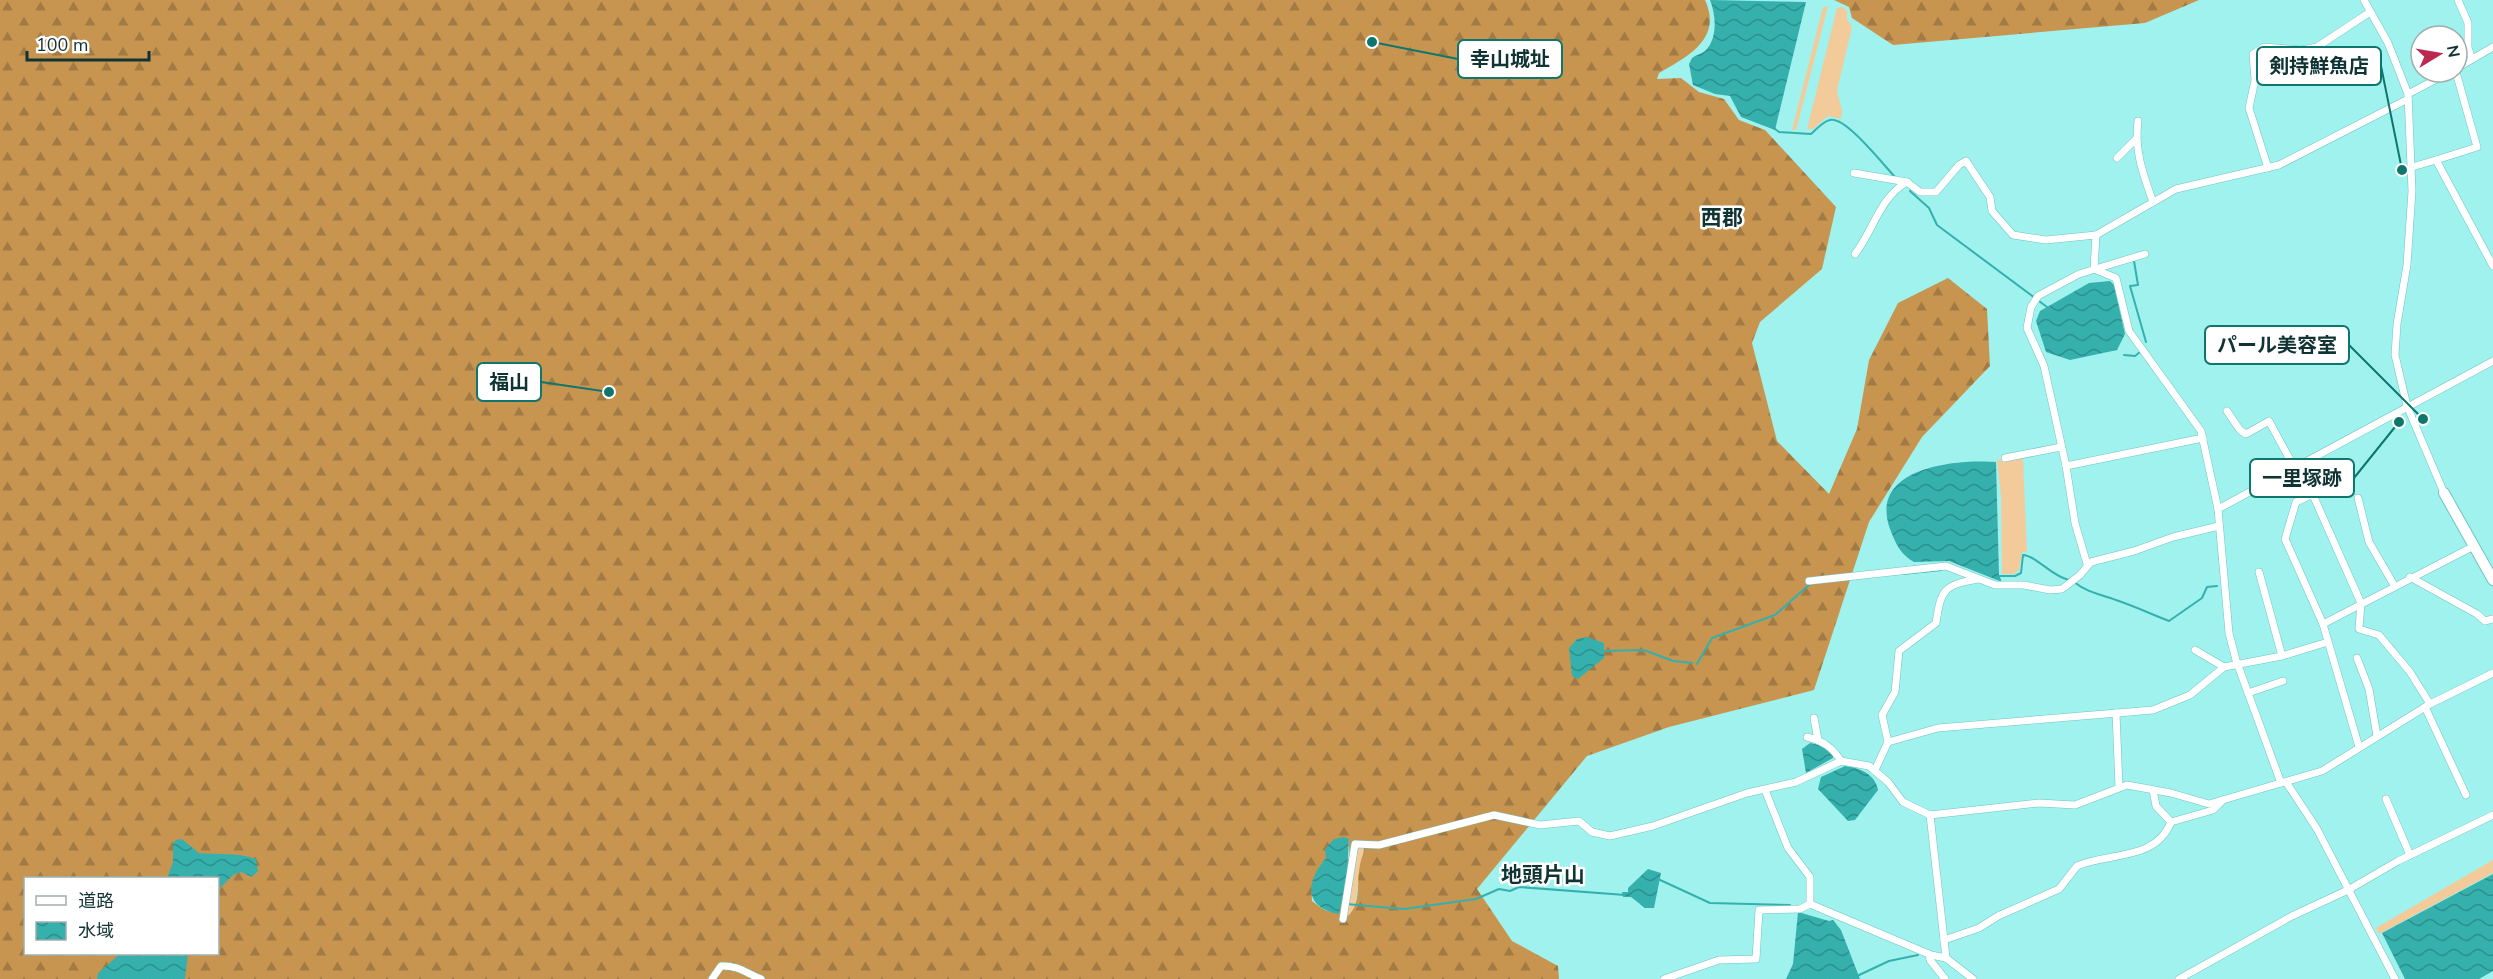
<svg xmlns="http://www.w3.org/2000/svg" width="2493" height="979" viewBox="0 0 2493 979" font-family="'Nunito Sans','Noto Sans JP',sans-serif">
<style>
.grass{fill:#f3cb9a}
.forest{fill:url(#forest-firs);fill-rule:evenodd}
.water{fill:url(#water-waves)}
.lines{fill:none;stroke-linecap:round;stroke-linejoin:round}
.stream{stroke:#35b0ad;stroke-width:2}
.street-casing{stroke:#71c3c0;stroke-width:8}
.secondary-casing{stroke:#71c3c0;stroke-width:12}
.street{stroke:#fff;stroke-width:7}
.secondary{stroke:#fff;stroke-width:10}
.labels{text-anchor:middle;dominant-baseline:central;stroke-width:5;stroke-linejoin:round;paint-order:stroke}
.quarter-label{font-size:21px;font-weight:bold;fill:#103433;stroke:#fff}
.leader{fill:none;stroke:#0f766e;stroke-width:2}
.callout-dot{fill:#0f766e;stroke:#fff;stroke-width:2}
.callout{fill:#fff;stroke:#0f766e;stroke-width:2}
.callout-label{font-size:20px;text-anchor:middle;font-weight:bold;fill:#103433}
</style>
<defs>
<pattern id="forest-firs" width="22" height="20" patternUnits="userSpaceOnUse" patternTransform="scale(1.5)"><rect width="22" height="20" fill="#c89551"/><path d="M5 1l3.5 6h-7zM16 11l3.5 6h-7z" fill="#a17a44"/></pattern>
<pattern id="water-waves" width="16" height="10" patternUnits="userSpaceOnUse" patternTransform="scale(1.5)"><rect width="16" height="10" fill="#35b0ad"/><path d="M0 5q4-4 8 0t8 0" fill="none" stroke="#2b908d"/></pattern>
</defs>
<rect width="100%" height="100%" fill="#9ff2ee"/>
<g class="grass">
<path d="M 1828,6 L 1796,130 L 1792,130 L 1823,7 Z"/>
<path d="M 1842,7 L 1847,11 L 1847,19 L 1852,27 L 1837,91 L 1842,110 L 1841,119 L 1828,116 L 1813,129 L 1807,129 L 1837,8 Z"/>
<path d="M 2023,459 L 2027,552 L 2022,552 L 2019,570 L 2014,574 L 2002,574 L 2001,496 L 1997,460 Z"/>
<path d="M 1350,846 L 1364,847 L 1354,911 L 1348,916 L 1342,915 Z"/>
<path d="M 2493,860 L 2493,873 L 2379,934 L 2376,928 Z"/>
</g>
<g class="forest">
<path d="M 0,0 L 1705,0 C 1723,39 1687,57 1659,73 L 1657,79 L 1681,78 L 1699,92 L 1724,99 L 1739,120 L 1765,130 L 1836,207 L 1822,269 L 1760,322 L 1752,343 L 1777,441 L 1829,494 L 1857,429 L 1869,360 L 1898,303 L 1948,278 L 1987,309 L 1990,366 L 1922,437 L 1869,522 L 1814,690 L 1669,727 L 1587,756 L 1477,889 L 1512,941 L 1558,966 L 1559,979 L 0,979 ZM 1349,839 L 1349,856 L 1332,912 L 1324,910 L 1312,901 C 1310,871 1326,855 1349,839 ZM 1350,847 L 1364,847 C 1364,854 1361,858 1360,865 C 1356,882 1362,903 1348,916 L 1342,915 ZM 26,878 L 218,878 L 218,954 L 26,954 Z"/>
<path d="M 1834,0 L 2199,0 L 2145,23 L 1893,45 L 1852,18 L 1849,7 Z"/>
</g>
<g class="water">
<path d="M 1710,0 L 1806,2 L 1775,130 L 1741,117 L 1730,96 L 1715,94 L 1693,85 L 1689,64 L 1692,58 C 1696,55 1701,54 1705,51 C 1718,39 1716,15 1710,0 Z"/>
<path d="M 2110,281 L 2114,285 L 2125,334 L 2117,350 L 2070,360 L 2046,352 L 2036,321 L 2040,311 L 2089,283 Z"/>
<path d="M 1996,462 L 1999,575 L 2002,582 L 1949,561 L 1914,562 C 1900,554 1896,544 1890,529 C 1868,467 1956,459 1996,462 Z"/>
<path d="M 1587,637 L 1604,643 L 1604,658 L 1578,679 L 1572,676 L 1569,648 L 1577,639 Z"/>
<path d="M 1810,743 L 1819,745 L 1833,753 L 1833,758 L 1806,773 L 1802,749 Z"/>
<path d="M 1845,766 C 1860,768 1875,774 1878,790 L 1855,820 L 1848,821 L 1818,789 L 1821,777 Z"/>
<path d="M 1344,837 L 1349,839 L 1347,874 L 1339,914 C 1304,908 1305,882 1326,858 L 1325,849 L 1334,839 Z"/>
<path d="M 182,839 L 199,853 C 220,855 237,852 256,859 L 258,871 L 252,877 L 241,872 L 233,875 L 218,890 L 218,878 L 167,878 L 173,862 L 173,843 L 176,840 Z"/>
<path d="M 1648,869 L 1661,873 L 1654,908 L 1645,908 L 1631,897 L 1623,897 L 1622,892 L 1628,892 L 1628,888 Z"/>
<path d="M 2493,874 L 2493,971 L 2479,979 L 2405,979 L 2382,933 Z"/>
<path d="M 1798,912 L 1829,921 L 1833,920 L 1841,930 L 1860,979 L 1786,979 L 1793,964 Z"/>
<path d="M 120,954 L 188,954 L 185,979 L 97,979 L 98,973 Z"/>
</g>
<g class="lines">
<g class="stream">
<path d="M 1775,129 L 1779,132 L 1811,134 C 1816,130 1823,121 1830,120 C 1846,116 1884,166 1896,178"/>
<path d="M 1910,191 L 1929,208 L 1937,225 L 2047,307"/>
<path d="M 2134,261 L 2138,285 L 2130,286 L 2146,342"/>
<path d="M 2124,355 L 2135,356 L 2140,352"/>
<path d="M 1902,574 L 1941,570"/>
<path d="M 1998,576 L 2015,576 L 2021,573 L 2023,555 C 2037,556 2051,576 2069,580"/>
<path d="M 2074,582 C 2088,593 2100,594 2116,600 C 2134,606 2151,614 2169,621 L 2202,598 L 2207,587 L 2217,586"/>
<path d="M 1602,651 L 1644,650 L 1673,661 L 1692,663"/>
<path d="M 1697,664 L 1712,638 L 1775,615 L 1810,584"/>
<path d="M 1658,879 L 1710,903 L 1790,905"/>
<path d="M 1346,904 L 1404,909 L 1476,899 L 1499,889 L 1510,891 L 1519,887 L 1625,895"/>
<path d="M 1857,976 L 1889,961 L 1918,955"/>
</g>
<defs>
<g id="street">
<path d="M 2364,0 L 2388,43 L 2408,94 L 2450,72"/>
<path d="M 2458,0 L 2468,23 L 2468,48 L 2472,59"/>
<path d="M 2457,68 L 2493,47"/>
<path d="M 2408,94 L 2412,191 L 2407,265 L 2397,324 L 2395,355 L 2407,406 L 2444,493"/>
<path d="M 2138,121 C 2134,150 2143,174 2153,202"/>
<path d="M 2117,158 L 2135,140"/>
<path d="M 2436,160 L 2477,147 L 2456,72"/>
<path d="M 2412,167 L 2436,160 L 2493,266"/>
<path d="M 2268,168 L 2249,108 L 2255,80 L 2253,54 L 2264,47 L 2302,50 L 2317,47 L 2370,12"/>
<path d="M 1854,173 L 1907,182"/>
<path d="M 1855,254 C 1873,231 1880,197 1907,182 L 1920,192 L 1936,192 L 1959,165 L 1966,161 L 1990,197 L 1992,211 L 2013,235 L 2046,240 L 2096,235 L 2176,189 L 2279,165 L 2408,99"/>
<path d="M 2094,269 L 2116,278 L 2129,331 L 2201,431 L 2218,509 L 2229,633 L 2236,660 L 2281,783"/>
<path d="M 2094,269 L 2096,235"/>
<path d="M 2227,411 L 2240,430 L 2246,434 L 2269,421 L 2294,467"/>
<path d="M 2005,458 L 2061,447"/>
<path d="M 2066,466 L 2044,366 L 2027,328 L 2031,307 L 2038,296 L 2079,274 L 2145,254"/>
<path d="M 2349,477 L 2296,502 L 2285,539 L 2323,624 L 2359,747"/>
<path d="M 2313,495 L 2361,603 L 2359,629 L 2379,635 L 2410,672 L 2430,704"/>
<path d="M 2358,498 L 2369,542 L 2394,585"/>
<path d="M 2218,509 L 2493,361"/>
<path d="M 2087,564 L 2075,523 L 2066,466 L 2203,438"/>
<path d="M 2410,577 L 2477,614 L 2485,621 L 2493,619"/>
<path d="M 1809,581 L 1946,566 L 1995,585 L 2024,585 L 2050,590 L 2062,589 L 2080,575 L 2091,562 L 2134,551 L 2173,537 L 2219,526"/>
<path d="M 2323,624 L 2474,546"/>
<path d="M 2195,650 L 2224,667"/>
<path d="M 2282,656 L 2328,642"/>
<path d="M 2357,658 L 2369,689 L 2377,736"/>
<path d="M 2248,693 L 2283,681"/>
<path d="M 2425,707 L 2466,795"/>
<path d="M 2116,713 L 2119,787"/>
<path d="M 1814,718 L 1818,740"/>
<path d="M 1807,737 C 1823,741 1832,747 1841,761"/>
<path d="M 1888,742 L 1938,728 L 2153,710 L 2190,695 L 2224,667 L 2282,656 L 2259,572"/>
<path d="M 1875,770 L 1888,742 L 1882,715 L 1895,692 L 1899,651 L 1936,623 C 1941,590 1943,585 1978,579"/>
<path d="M 2286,782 L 2317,829 L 2395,979"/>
<path d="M 1765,790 L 1788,848 L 1810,877 L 1810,904"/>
<path d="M 2153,790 L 2156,806 L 2171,822"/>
<path d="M 2386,799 L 2410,855"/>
<path d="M 1930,815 L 1946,958"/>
<path d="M 1810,904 L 1931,955 L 1946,958 L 1973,979"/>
<path d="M 1343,919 L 1355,844 L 1379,845 L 1494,815 L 1540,825 L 1579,821 L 1592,832 L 1610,836 L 1653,826 L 1747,793 L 1796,782 L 1841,761 L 1869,766 L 1888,782 L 1903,802 L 1930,815 L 2039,803 L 2075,805 L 2127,785 L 2171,793 L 2209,804 L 2322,771 L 2430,704 L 2493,673"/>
<path d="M 1944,940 L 1979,928 L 1998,916 L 2059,889 L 2077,866 C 2109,852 2156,861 2171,822 L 2213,810 L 2223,800"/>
<path d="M 1929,954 L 1930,960 L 1945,979"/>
<path d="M 712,979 L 721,966 C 738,965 746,973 761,979"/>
<path d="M 1664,979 L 1719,960 L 1756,959 L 1759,910 L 1800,909 L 1810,904"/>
<path d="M 2179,979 L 2292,916 L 2348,890 L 2398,861 L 2493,815"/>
</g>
<path id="secondary" d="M 2444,493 L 2493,580"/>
</defs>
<use href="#street" class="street-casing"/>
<use href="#secondary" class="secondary-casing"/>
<use href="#street" class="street"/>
<use href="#secondary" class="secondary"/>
</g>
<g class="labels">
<g class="quarter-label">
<text x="1722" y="218">西郡</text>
<text x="1543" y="875">地頭片山</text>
</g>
</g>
<path class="leader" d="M1372 42L1458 59M2402 170L2381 66M2423 419L2349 345M609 392L541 382M2399 422L2354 478"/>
<g class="callout-dot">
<circle cx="1372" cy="42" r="6"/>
<circle cx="2402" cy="170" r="6"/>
<circle cx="2423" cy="419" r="6"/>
<circle cx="609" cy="392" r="6"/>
<circle cx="2399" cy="422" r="6"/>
</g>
<g class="callout">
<rect x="1458" y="40" width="104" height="38" rx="6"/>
<rect x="2257" y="47" width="124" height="38" rx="6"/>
<rect x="2205" y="326" width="144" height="38" rx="6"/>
<rect x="477" y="363" width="64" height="38" rx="6"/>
<rect x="2250" y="459" width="104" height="38" rx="6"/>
</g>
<g class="callout-label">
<text x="1510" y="66">幸山城址</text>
<text x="2319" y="73">剣持鮮魚店</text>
<text x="2277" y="352">パール美容室</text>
<text x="509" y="389">福山</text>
<text x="2302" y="485">一里塚跡</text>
</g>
<rect x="24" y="877" width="195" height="78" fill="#ffffff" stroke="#9faead" stroke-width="1.5"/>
<rect x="36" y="896" width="30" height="9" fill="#ffffff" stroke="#9faead" stroke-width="1.5"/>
<text x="78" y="907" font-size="18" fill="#103433">道路</text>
<rect x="36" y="922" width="30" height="18" fill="url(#water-waves)" stroke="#9faead" stroke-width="1.5"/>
<text x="78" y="937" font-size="18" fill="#103433">水域</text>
<g transform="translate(2439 54) rotate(79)"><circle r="28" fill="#ffffff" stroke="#9faead" stroke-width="1.5"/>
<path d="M0-4.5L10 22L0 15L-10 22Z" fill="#bb2a4e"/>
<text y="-9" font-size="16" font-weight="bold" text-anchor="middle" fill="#103433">N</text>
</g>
<path d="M27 51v9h122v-9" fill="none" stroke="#103433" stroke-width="3"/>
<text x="36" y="51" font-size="18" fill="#103433" stroke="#ffffff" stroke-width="4.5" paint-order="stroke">100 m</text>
</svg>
